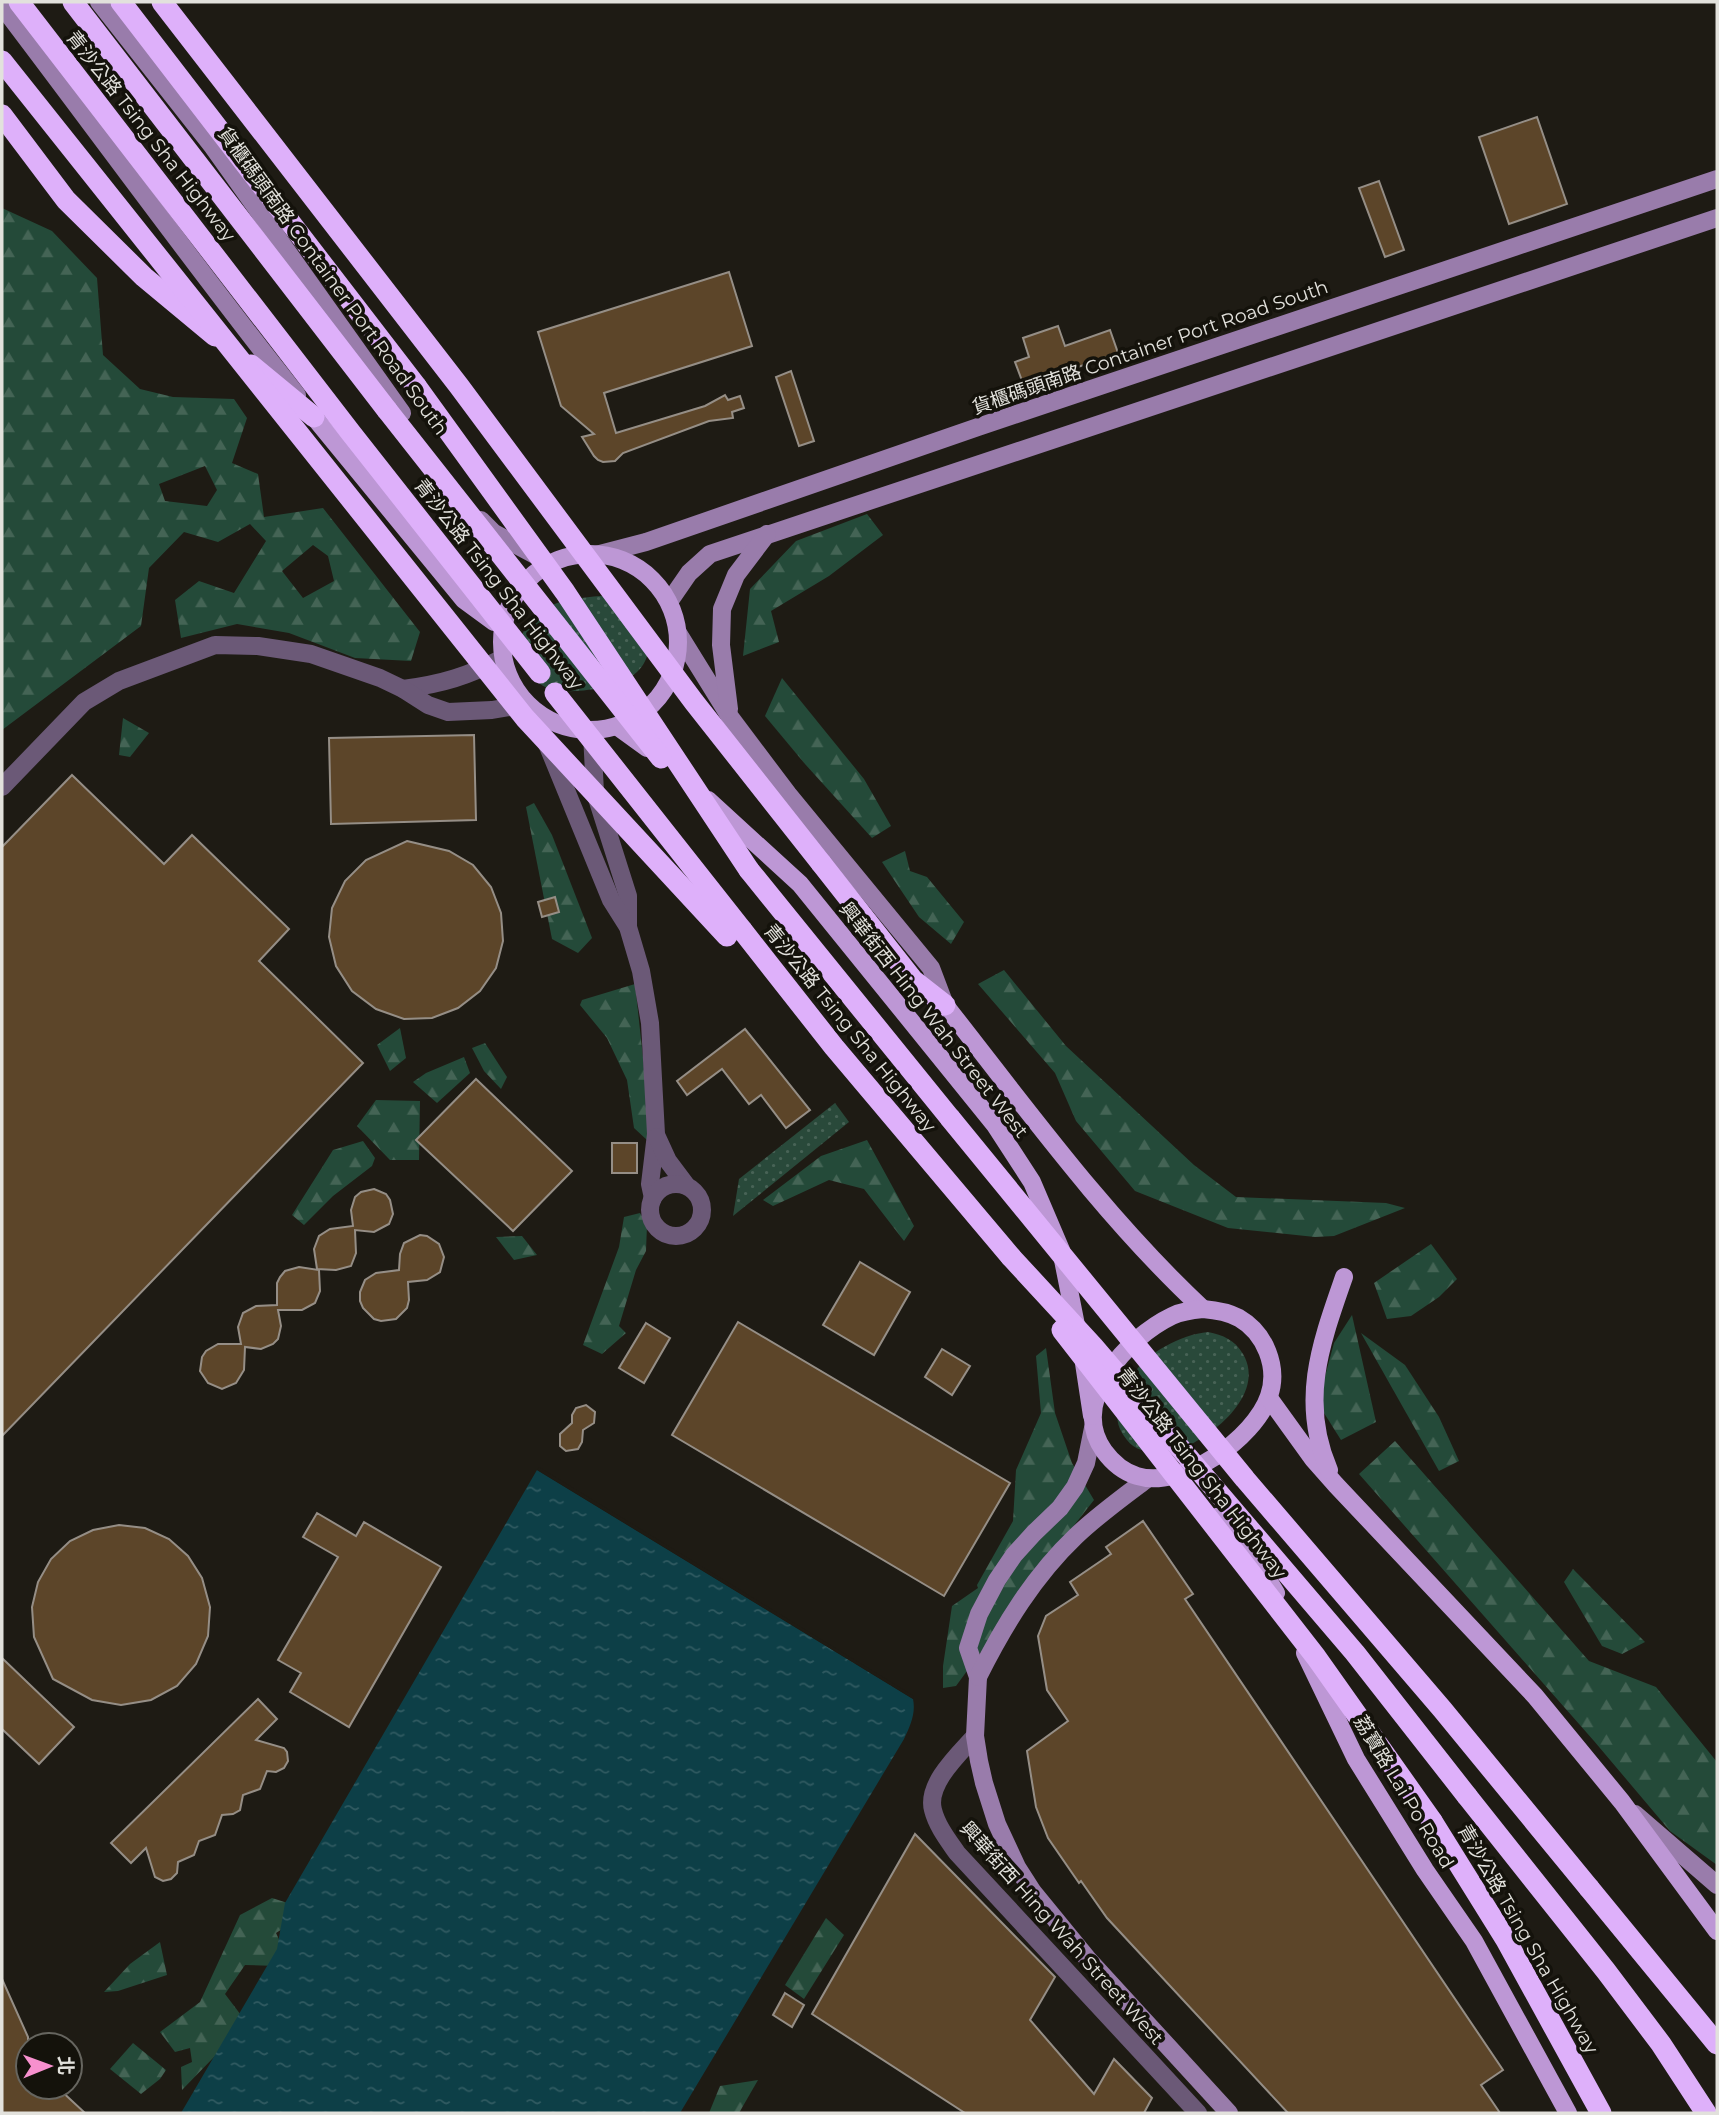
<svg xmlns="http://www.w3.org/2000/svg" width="1719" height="2115" viewBox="0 0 1719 2115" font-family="Montserrat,'Noto Sans TC',sans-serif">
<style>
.grass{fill:url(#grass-dots)}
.forest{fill:url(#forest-firs);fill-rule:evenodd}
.water{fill:url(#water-ripples)}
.pier{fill:#1e1b14}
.building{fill:#5c4529;stroke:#958e86;stroke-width:2}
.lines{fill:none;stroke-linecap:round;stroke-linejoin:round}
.street{stroke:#6b5977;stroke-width:18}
.secondary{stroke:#997cab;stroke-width:18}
.primary{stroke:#bd97d5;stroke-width:18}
.highway{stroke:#deb0fa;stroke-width:21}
.highway-bridge{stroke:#deb0fa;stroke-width:21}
.labels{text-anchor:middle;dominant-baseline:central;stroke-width:7;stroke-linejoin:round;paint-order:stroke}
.street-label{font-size:19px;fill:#e2e1dc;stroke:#14120b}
</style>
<defs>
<pattern id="grass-dots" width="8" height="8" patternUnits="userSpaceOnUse" patternTransform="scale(1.75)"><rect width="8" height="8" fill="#29493a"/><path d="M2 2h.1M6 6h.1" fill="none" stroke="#486356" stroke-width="1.8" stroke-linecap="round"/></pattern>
<pattern id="forest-firs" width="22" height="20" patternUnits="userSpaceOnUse" patternTransform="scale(1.75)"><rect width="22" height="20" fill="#244a39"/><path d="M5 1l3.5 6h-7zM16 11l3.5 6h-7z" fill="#446455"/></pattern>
<pattern id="water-ripples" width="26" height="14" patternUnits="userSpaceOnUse" patternTransform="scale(1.75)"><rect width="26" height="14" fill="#0d3f47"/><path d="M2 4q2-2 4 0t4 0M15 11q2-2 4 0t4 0" fill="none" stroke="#305a61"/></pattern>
</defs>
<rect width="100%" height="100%" fill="#1e1b14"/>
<g class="grass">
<path d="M 600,596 L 612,597 L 650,648 C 647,657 644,666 637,672 C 619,688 573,695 551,689 C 545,688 540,684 536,681 L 521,638 C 533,602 567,599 600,596 Z"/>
<path d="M 835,1103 L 849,1122 L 733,1216 L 739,1179 Z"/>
<path d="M 1208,1332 C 1223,1335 1235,1340 1243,1354 C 1267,1395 1210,1439 1176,1451 C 1169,1454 1162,1452 1155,1452 C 1141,1452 1131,1447 1124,1436 C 1114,1421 1117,1411 1123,1396 C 1126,1389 1128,1382 1132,1376 C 1148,1352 1180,1335 1208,1332 Z"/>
</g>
<g class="forest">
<path d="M 2,208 L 52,231 L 97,278 L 103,355 L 140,389 L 173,397 L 234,399 L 247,418 L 232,463 L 258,474 L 264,517 L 323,508 L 420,632 L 411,661 L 355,658 L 289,633 L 237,624 L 181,638 L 175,600 L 199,581 L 234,593 L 266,541 L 250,524 L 218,542 L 184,532 L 149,568 L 141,626 L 2,730 ZM 205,466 L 217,490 L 207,506 L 165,501 L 159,484 ZM 313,545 L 328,556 L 334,581 L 303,598 L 282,571 Z"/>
<path d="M 867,514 L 883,535 L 829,576 L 771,611 L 779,642 L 743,656 L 750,589 L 796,541 Z"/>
<path d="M 782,678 L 864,779 L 891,826 L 872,838 L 805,764 L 765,716 Z"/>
<path d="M 123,718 L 149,733 L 130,757 L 119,755 Z"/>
<path d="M 534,803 L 552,835 L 592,938 L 578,953 L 552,939 L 526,807 Z"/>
<path d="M 905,851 L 910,871 L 927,877 L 964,922 L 951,944 L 919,917 L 882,862 Z"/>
<path d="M 1004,970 L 1066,1046 L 1194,1165 L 1236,1197 L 1386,1203 L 1405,1208 L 1334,1236 L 1315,1237 L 1228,1228 L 1135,1191 L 1076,1121 L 1055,1073 L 978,984 Z"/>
<path d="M 635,984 L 647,1094 L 647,1140 L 634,1128 L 627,1080 L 607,1038 L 580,1005 L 582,1000 Z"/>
<path d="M 400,1028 L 406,1058 L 390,1071 L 377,1045 Z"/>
<path d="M 485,1043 L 507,1077 L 501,1089 L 484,1071 L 472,1048 Z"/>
<path d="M 464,1057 L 470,1073 L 437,1103 L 413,1082 L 426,1073 Z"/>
<path d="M 376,1100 L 420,1101 L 419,1160 L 390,1160 L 357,1126 Z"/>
<path d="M 867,1140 L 914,1226 L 904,1241 L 864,1189 L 829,1180 L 773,1206 L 763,1200 L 821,1156 Z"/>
<path d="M 363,1141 L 375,1158 L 372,1166 L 333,1196 L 304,1225 L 292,1215 L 333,1150 Z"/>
<path d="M 640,1213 L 647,1225 L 646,1251 L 636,1270 L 619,1326 L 626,1333 L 602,1354 L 583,1345 L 619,1247 L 624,1217 Z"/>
<path d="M 522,1236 L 537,1255 L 514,1260 L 496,1237 Z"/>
<path d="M 1431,1244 L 1457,1279 L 1439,1297 L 1411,1316 L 1387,1319 L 1374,1283 Z"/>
<path d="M 1352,1315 L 1376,1422 L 1341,1440 L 1324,1413 L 1321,1391 L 1334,1343 Z"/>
<path d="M 1361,1333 L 1405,1365 L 1439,1417 L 1459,1461 L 1439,1471 Z"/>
<path d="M 1046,1348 L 1055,1413 L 1072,1463 L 1094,1500 L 1065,1537 L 956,1686 L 943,1688 L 943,1666 L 952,1606 L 978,1588 L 977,1585 L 1013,1521 L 1016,1470 L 1041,1413 L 1036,1356 Z"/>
<path d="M 1395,1441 L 1589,1661 L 1656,1687 L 1717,1762 L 1717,1865 L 1670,1831 L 1594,1741 L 1359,1474 Z"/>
<path d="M 1573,1569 L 1645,1642 L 1622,1654 L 1602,1646 L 1564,1582 Z"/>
<path d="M 272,1898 L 297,1906 L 290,1924 L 276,1933 L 283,1948 L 278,1966 L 245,1965 L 225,1994 L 247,2023 L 182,2090 L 181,2067 L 192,2062 L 190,2048 L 175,2052 L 160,2032 L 200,2002 L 240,1915 Z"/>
<path d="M 826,1918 L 844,1935 L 804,1999 L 785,1985 Z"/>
<path d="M 160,1942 L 167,1975 L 118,1991 L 104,1992 L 130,1964 Z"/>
<path d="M 133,2043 L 166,2070 L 160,2079 L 141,2094 L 110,2069 Z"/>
<path d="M 758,2080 L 739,2113 L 709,2113 L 720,2086 Z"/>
</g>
<path class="water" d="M 537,1470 L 913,1699 C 916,1714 910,1726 904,1739 L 680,2113 L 181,2113 L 277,1949 L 285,1903 Z"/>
<path class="pier" d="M 539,1467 L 914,1696 L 913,1699 L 537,1470 Z"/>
<g class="building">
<path d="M 1537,117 L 1567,204 L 1509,224 L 1479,137 Z"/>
<path d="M 1379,181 L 1404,250 L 1385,257 L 1359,188 Z"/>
<path d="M 729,272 L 752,346 L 604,393 L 616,433 L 705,406 L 725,395 L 728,400 L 740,396 L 744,408 L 732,412 L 733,418 L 709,421 L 623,453 L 615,461 L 603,462 L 598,460 L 594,456 L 582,437 L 594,434 L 561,406 L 538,332 Z"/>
<path d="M 1058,326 L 1065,346 L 1110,330 L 1118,353 L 1024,386 L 1015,362 L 1029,357 L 1023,338 Z"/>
<path d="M 791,371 L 814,441 L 799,446 L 776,377 Z"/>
<path d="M 474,735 L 476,820 L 331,824 L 329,738 Z"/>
<path d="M 72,775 L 164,864 L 192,835 L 289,929 L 259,961 L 363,1063 L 2,1436 L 2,847 Z"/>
<path d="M 407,841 L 449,851 L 473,865 L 491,887 L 501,913 L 503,941 L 496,968 L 480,991 L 458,1008 L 432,1018 L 404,1019 L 376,1009 L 352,991 L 336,966 L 329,937 L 332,908 L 345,881 L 366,860 Z"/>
<path d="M 555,897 L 559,912 L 542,917 L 538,902 Z"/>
<path d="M 745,1029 L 810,1110 L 786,1128 L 761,1095 L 749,1104 L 722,1069 L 687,1095 L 677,1081 Z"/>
<path d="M 476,1079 L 572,1171 L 513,1231 L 416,1140 Z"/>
<rect x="612" y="1143" width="25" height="30"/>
<path d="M 374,1189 L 386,1194 L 390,1200 L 393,1214 L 389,1224 L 374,1232 L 355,1230 L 356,1253 L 351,1266 L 336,1270 L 317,1269 L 314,1249 L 319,1236 L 330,1229 L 353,1226 L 351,1210 L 355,1197 L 361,1192 Z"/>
<path d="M 420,1235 L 427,1236 L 439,1244 L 444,1257 L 440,1272 L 427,1280 L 408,1282 L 409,1300 L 407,1308 L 396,1319 L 381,1321 L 374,1319 L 363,1308 L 360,1301 L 360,1292 L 365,1280 L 376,1273 L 399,1270 L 400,1254 L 404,1243 Z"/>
<path d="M 860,1262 L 910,1292 L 874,1355 L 823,1325 Z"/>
<path d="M 299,1267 L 319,1270 L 320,1291 L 315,1303 L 302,1310 L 278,1310 L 281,1326 L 278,1339 L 273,1344 L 261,1349 L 245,1347 L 244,1370 L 236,1383 L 222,1389 L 208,1383 L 200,1371 L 202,1357 L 206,1351 L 218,1344 L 241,1344 L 238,1327 L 243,1313 L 256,1306 L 277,1305 L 277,1283 L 280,1277 L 285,1271 Z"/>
<path d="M 738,1322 L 1010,1483 L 944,1596 L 672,1435 Z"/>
<path d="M 646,1323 L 670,1338 L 644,1383 L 619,1368 Z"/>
<path d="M 942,1349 L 970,1366 L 952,1395 L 925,1377 Z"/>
<path d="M 586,1405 L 595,1412 L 594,1423 L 583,1430 L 582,1442 L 578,1449 L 566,1451 L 560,1446 L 560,1434 L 572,1423 L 572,1415 L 576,1408 Z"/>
<path d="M 317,1513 L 356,1536 L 364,1522 L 441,1567 L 349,1727 L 290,1692 L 301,1673 L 278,1660 L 338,1557 L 303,1537 Z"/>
<path d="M 1143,1521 L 1193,1594 L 1185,1599 L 1503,2070 L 1481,2085 L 1500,2113 L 1288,2113 L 1107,1918 L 1081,1881 L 1079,1883 L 1048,1838 L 1036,1807 L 1027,1751 L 1068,1721 L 1047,1690 L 1038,1636 L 1046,1616 L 1078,1595 L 1070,1582 L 1111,1554 L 1106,1547 Z"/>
<path d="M 119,1525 L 145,1528 L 169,1539 L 188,1556 L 202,1578 L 210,1607 L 208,1636 L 196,1664 L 177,1686 L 151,1700 L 121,1705 L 92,1700 L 53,1679 L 34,1637 L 32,1607 L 38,1582 L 51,1559 L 70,1541 L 93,1530 Z"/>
<path d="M 2,1658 L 74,1727 L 39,1764 L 2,1729 Z"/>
<path d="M 258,1699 L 277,1719 L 256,1740 L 284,1748 L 287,1752 L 288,1761 L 284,1768 L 276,1772 L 267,1771 L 260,1789 L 243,1795 L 240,1810 L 233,1814 L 222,1815 L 215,1835 L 199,1841 L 194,1855 L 178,1862 L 177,1873 L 171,1879 L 163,1881 L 155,1877 L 146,1848 L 131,1863 L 111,1843 Z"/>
<path d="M 915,1834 L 1055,1977 L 1030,2020 L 1094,2094 L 1114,2059 L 1152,2098 L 1144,2113 L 965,2113 L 812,2014 Z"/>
<path d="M 2,1979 L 28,2037 L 28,2087 L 57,2087 L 85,2113 L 2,2113 Z"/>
<path d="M 785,1993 L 804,2005 L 792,2027 L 773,2015 Z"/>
</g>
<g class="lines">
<g class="street">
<path d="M 403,689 C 442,684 468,676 503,658"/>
<path d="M 592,734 L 595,792 L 628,896 L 628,927"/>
<path d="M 547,744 L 611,900 L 628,927 L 641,971 L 650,1023 L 656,1134 L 650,1184 L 653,1198"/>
<path d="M 2,787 L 84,702 L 119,681 L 215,645 L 258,646 L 311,654 L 380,678 L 403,689 L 428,705 L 448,712 L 492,710 L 527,704"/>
<path d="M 657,1137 L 668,1161 L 686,1185"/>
<circle cx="676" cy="1210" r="26"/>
<path d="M 975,1736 C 959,1754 926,1784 933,1810 C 937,1826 948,1840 957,1853 L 1198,2113"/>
</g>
<g class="secondary">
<path d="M 99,2 L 213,147 L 402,413"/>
<path d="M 2,6 C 101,136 196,268 297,395"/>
<path d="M 481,520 L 494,533 L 539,557"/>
<path d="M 596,555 L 646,542 L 978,427 L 1717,179"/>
<path d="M 669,602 L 689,573 L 710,554 L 1717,218"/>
<path d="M 678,633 L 730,717 L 788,794 L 931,968 L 945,1005"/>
<path d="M 729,709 L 721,645 L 722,609 L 736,575 L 767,534"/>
<path d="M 1093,1428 L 1086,1463 L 1075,1487 L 1060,1508 L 1034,1533 L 1014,1555 L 997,1580 L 979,1614 L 968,1648 L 978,1677 L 975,1736 L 979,1761 L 984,1783 L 997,1824 L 1017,1867 L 1033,1892 L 1087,1958 L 1229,2113"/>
<path d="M 978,1677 C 1004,1625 1034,1576 1076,1536 C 1098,1515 1123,1497 1147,1479"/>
<path d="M 1635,1814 L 1717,1885"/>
</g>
<g class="primary">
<path d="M 314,417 L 464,600 L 494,622"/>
<circle cx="590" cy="642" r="88"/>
<path d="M 618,727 L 647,748"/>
<path d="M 708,800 L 800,884 L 995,1125 L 1032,1182 L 1061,1250 L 1077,1330"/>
<path d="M 945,1005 C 1026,1108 1106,1219 1203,1309"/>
<path d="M 1203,1309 C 1215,1310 1228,1312 1239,1318 C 1265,1333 1279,1367 1269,1396 C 1255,1438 1182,1490 1137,1476 C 1124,1472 1112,1462 1104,1451 C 1068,1401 1128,1337 1172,1316 C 1182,1311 1192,1310 1203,1309 Z"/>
<path d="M 1083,1357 L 1092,1416"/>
<path d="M 1269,1398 L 1313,1459 L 1336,1485 L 1535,1696 L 1622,1802 L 1717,1931"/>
<path d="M 1329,1470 C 1299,1401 1321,1343 1344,1277"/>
<path d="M 1216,1517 C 1241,1539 1259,1564 1276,1593"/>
<path d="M 1305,1653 L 1356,1759 L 1425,1870 L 1474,1941 L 1568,2113"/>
</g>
<g class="highway">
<path d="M 73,2 L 387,410"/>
<path d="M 121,2 L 416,386"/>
<path d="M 2,115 L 66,200 L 144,277 L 215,336"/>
<path d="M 251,365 L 314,417"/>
<path d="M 821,863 L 913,980 L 945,1005"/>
<path d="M 749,870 L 950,1118"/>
<path d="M 742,930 L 834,1047 L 1011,1257"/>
<path d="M 1467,1796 L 1606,1971 L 1661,2044 L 1706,2113"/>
<path d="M 1432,1821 L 1506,1940 L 1601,2113"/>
<path d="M 1589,1888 L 1717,2044"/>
</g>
<g class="highway-bridge">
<path d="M 19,2 L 351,433 L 540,673"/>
<path d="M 162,2 L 459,386 L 694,702 L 821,863"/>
<path d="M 2,61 L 525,718 L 727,936"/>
<path d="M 416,386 L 565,592 L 749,870"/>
<path d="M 387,410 L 661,758"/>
<path d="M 555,693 L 742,930"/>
<path d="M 950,1118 L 1245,1479 L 1442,1709 L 1589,1888"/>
<path d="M 1011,1257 L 1093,1346 L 1355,1653 L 1467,1796"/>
<path d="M 1062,1330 L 1316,1657 L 1432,1821"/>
</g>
</g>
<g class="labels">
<g class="street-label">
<text transform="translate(151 136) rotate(52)">青沙公路 Tsing Sha Highway</text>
<text transform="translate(333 281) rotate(54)">貨櫃碼頭南路 Container Port Road South</text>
<text transform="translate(1150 347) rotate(-19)">貨櫃碼頭南路 Container Port Road South</text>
<text transform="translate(499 584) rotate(52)">青沙公路 Tsing Sha Highway</text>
<text transform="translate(934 1020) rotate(52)">興華街西 Hing Wah Street West</text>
<text transform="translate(850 1028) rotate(51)">青沙公路 Tsing Sha Highway</text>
<text transform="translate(1202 1473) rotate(52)">青沙公路 Tsing Sha Highway</text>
<text transform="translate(1404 1792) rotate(59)">荔寶路 Lai Po Road</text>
<text transform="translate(1062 1933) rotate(48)">興華街西 Hing Wah Street West</text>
<text transform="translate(1528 1939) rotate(60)">青沙公路 Tsing Sha Highway</text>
</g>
</g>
<rect width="1719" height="2115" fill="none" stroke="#e2e1dc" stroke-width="7"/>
<g transform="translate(49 2066) rotate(89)"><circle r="33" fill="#14120b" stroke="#66655f" stroke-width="2"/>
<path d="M0-5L12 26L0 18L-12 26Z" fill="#f790ce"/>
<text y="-10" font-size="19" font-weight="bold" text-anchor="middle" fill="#e2e1dc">北</text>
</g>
</svg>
